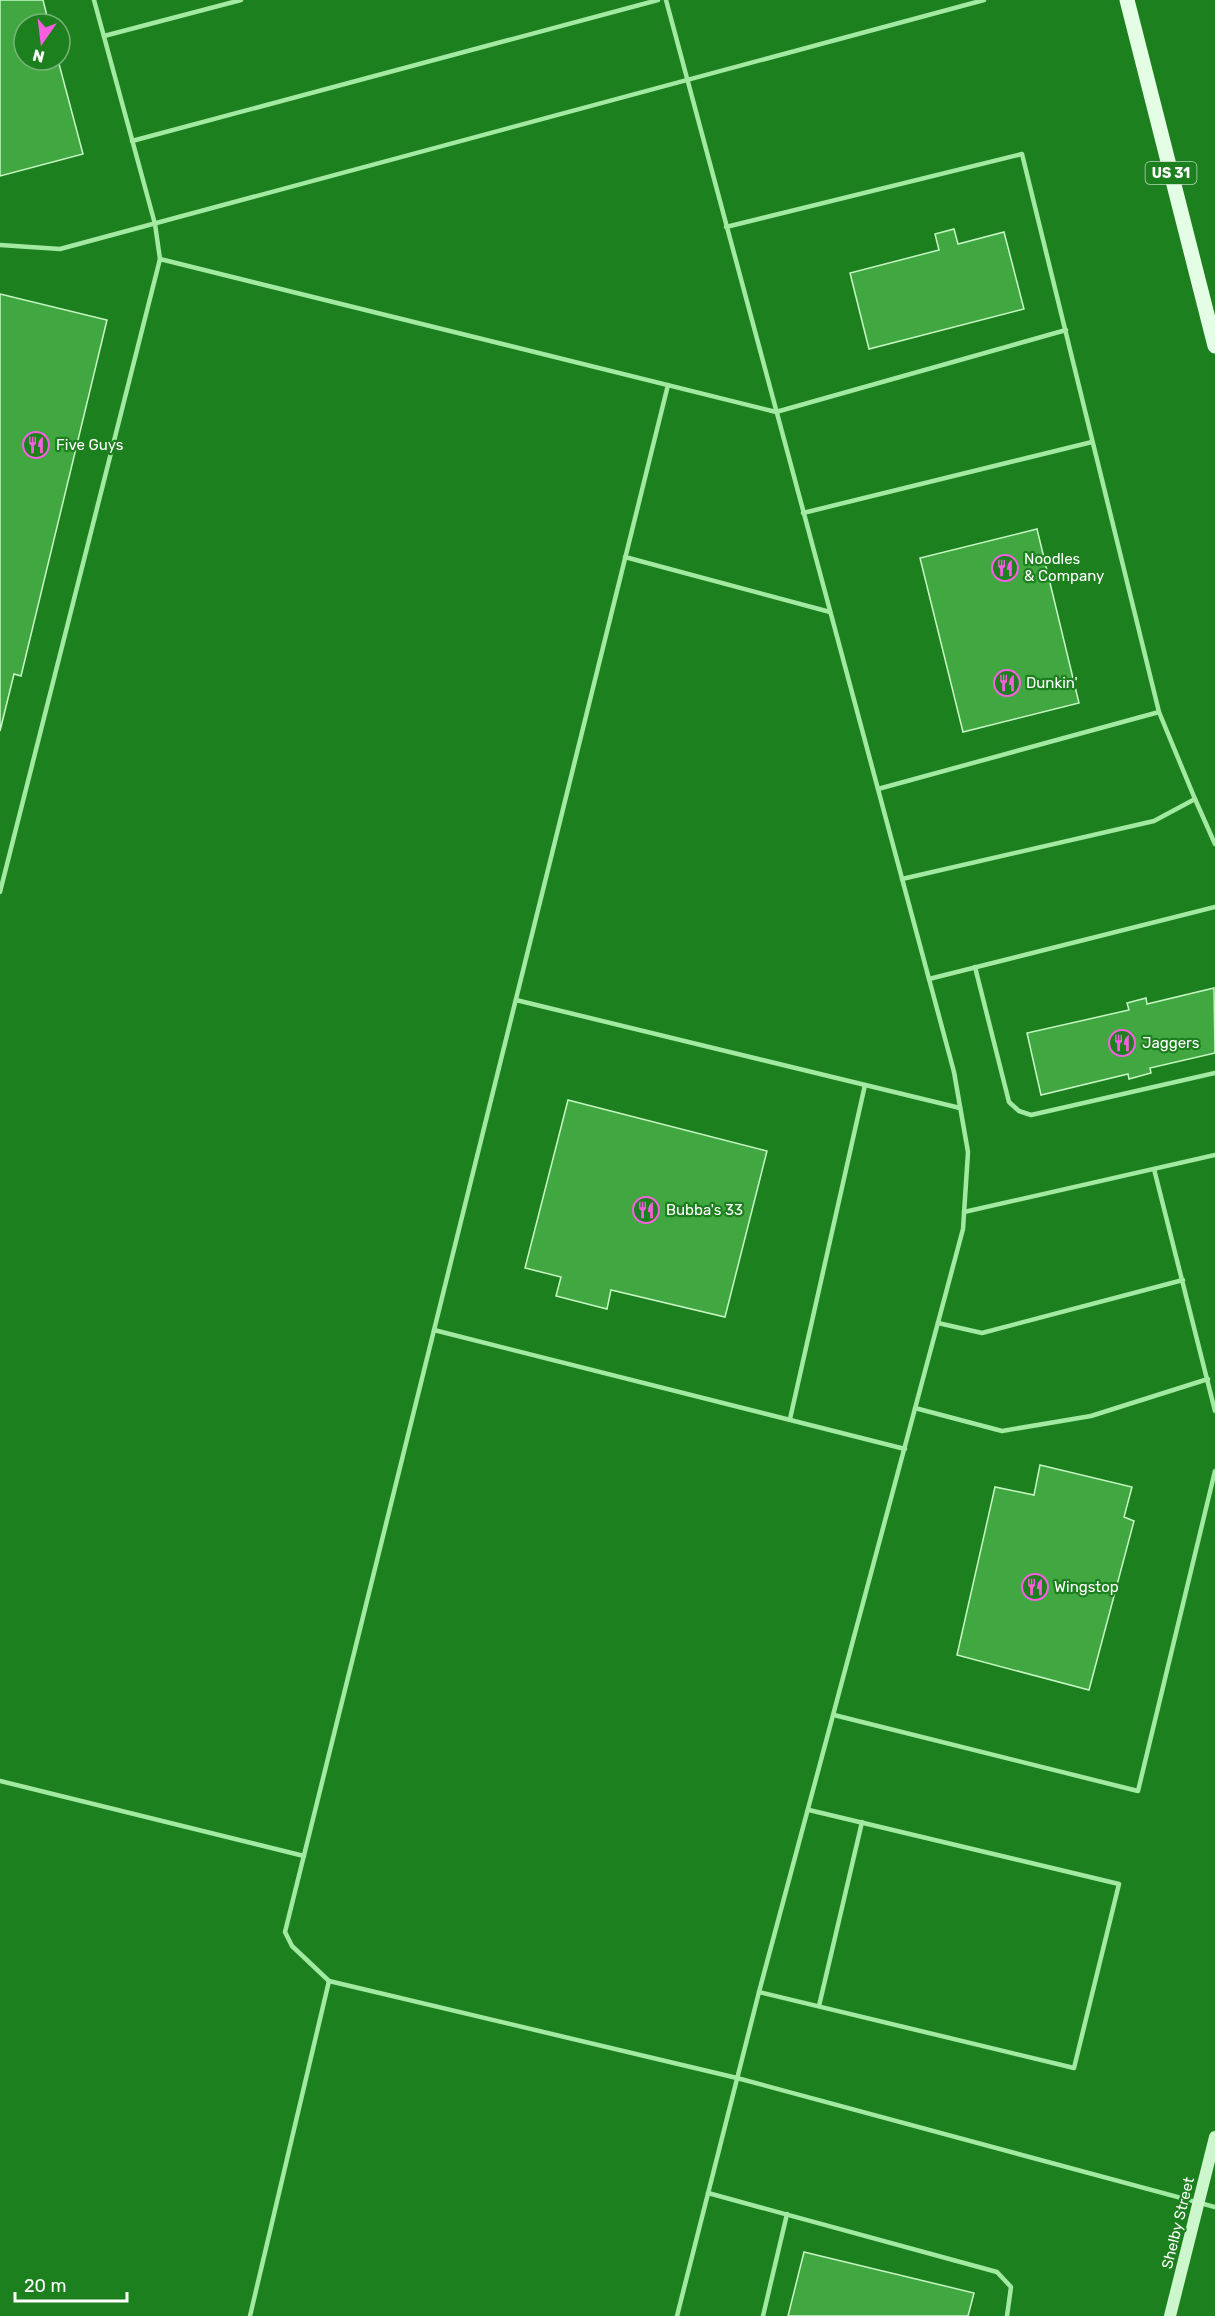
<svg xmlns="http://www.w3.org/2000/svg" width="1215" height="2316" viewBox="0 0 1215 2316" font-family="Rubik,sans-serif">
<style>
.building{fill:#41a841;stroke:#c6f7c5;stroke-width:1.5}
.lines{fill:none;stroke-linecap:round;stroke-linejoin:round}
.lane{stroke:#a2e9a1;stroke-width:4.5}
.secondary{stroke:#ccf7cd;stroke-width:12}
.primary{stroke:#e4fee6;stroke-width:15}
.labels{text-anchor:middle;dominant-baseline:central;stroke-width:4.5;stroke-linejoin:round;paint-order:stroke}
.shield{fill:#1d801e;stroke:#bbd9bc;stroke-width:1.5}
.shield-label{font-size:14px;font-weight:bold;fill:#fff}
.poi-label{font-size:15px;fill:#fff;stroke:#1d801e;text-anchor:start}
.street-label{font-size:15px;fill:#fff;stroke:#1d801e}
</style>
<rect width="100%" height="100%" fill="#1d801e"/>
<g class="building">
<path d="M 0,0 L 43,0 L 49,24 L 24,24 L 24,60 L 58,60 L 83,154 L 0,176 Z"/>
<path d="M 954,229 L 958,244 L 1004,232 L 1024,309 L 869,349 L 850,273 L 939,250 L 935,234 Z"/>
<path d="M 0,294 L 107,320 L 21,676 L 14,674 L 0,731 Z"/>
<path d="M 1037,529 L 1079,703 L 963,732 L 920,558 Z"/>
<path d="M 1214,988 L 1215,1053 L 1150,1068 L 1151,1073 L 1129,1079 L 1128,1074 L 1041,1095 L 1027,1033 L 1129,1010 L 1127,1003 L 1146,998 L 1147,1004 Z"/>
<path d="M 568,1100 L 767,1151 L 725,1317 L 611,1290 L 607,1309 L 556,1296 L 561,1277 L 525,1268 Z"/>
<path d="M 1040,1465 L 1132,1487 L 1124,1517 L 1134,1521 L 1089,1690 L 957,1655 L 995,1487 L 1034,1495 Z"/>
<path d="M 804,2252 L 974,2293 L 968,2316 L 788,2316 Z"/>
</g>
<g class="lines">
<g class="lane">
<path d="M 94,0 L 155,224 L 160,259"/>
<path d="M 666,0 L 954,1072 L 968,1152 L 963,1229 L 759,1992 L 677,2316"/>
<path d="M 104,36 L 241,0"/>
<path d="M 132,141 L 658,0"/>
<path d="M 726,227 L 1022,154 L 1159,712 L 1195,799"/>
<path d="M 0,245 L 60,249 L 984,0"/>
<path d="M 668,385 L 285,1932 L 292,1946 L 329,1981 L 737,2078 L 1215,2207"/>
<path d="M 803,513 L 1092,442"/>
<path d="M 625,557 L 830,612"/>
<path d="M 878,789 L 1159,712"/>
<path d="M 902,879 L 1154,821 L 1195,799 L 1215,844"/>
<path d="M 0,892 L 160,259 L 776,412 L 1066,330"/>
<path d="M 975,967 L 1009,1102 L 1019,1111 L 1031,1115 L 1215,1073"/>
<path d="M 929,979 L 1215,907"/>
<path d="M 516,1000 L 960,1108"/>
<path d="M 1154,1169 L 1215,1411"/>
<path d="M 964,1212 L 1215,1155"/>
<path d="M 938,1323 L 982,1333 L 1183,1280"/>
<path d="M 434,1330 L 905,1449"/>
<path d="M 915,1408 L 1002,1431 L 1091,1416 L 1208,1379"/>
<path d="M 790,1419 L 865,1085"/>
<path d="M 834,1715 L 1138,1791 L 1215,1471"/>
<path d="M 0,1781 L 304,1856"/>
<path d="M 759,1992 L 1074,2068 L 1119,1884 L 809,1810"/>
<path d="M 819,2006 L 862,1822"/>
<path d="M 708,2193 L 997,2272 L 1011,2287 L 1007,2316"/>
<path d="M 250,2316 L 329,1981"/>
<path d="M 763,2316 L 787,2214"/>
</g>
<path class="secondary" d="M 1170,2316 L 1215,2137"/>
<path class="primary" d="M 1127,0 L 1215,346"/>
</g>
<defs>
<symbol id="restaurant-ring" viewBox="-11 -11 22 22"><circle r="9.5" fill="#1d801e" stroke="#f95fe0" stroke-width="1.5"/><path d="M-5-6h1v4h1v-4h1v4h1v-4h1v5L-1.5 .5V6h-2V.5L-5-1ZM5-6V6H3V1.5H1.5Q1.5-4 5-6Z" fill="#f95fe0"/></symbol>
</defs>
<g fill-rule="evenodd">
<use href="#restaurant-ring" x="21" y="430" width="30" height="30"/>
<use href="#restaurant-ring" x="990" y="553" width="30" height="30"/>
<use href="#restaurant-ring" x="992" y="668" width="30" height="30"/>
<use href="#restaurant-ring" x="1107" y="1028" width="30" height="30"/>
<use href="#restaurant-ring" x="631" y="1195" width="30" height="30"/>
<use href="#restaurant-ring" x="1020" y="1572" width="30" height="30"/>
</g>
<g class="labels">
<rect class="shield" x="1145.5" y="162" width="51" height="22" rx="4.5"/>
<g class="shield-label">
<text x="1171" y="173">US 31</text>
</g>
<g class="poi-label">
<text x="56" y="445">Five Guys</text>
<text x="1024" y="559">Noodles<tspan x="1024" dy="17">&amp; Company</tspan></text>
<text x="1026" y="683">Dunkin'</text>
<text x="1142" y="1043">Jaggers</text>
<text x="666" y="1210">Bubba's 33</text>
<text x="1054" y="1587">Wingstop</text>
</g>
<g class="street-label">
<text transform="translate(1178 2223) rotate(-76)">Shelby Street</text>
</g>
</g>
<g transform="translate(42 42) rotate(194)"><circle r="28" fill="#1d801e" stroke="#77b378" stroke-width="1.5"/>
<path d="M0-4.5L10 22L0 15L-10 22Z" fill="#f95fe0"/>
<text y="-9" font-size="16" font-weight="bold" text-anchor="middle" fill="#ffffff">N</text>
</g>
<path d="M15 2292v9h112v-9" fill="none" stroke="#ffffff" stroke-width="3"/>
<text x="24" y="2292" font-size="18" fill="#ffffff" stroke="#1d801e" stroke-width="4.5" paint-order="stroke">20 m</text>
</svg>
